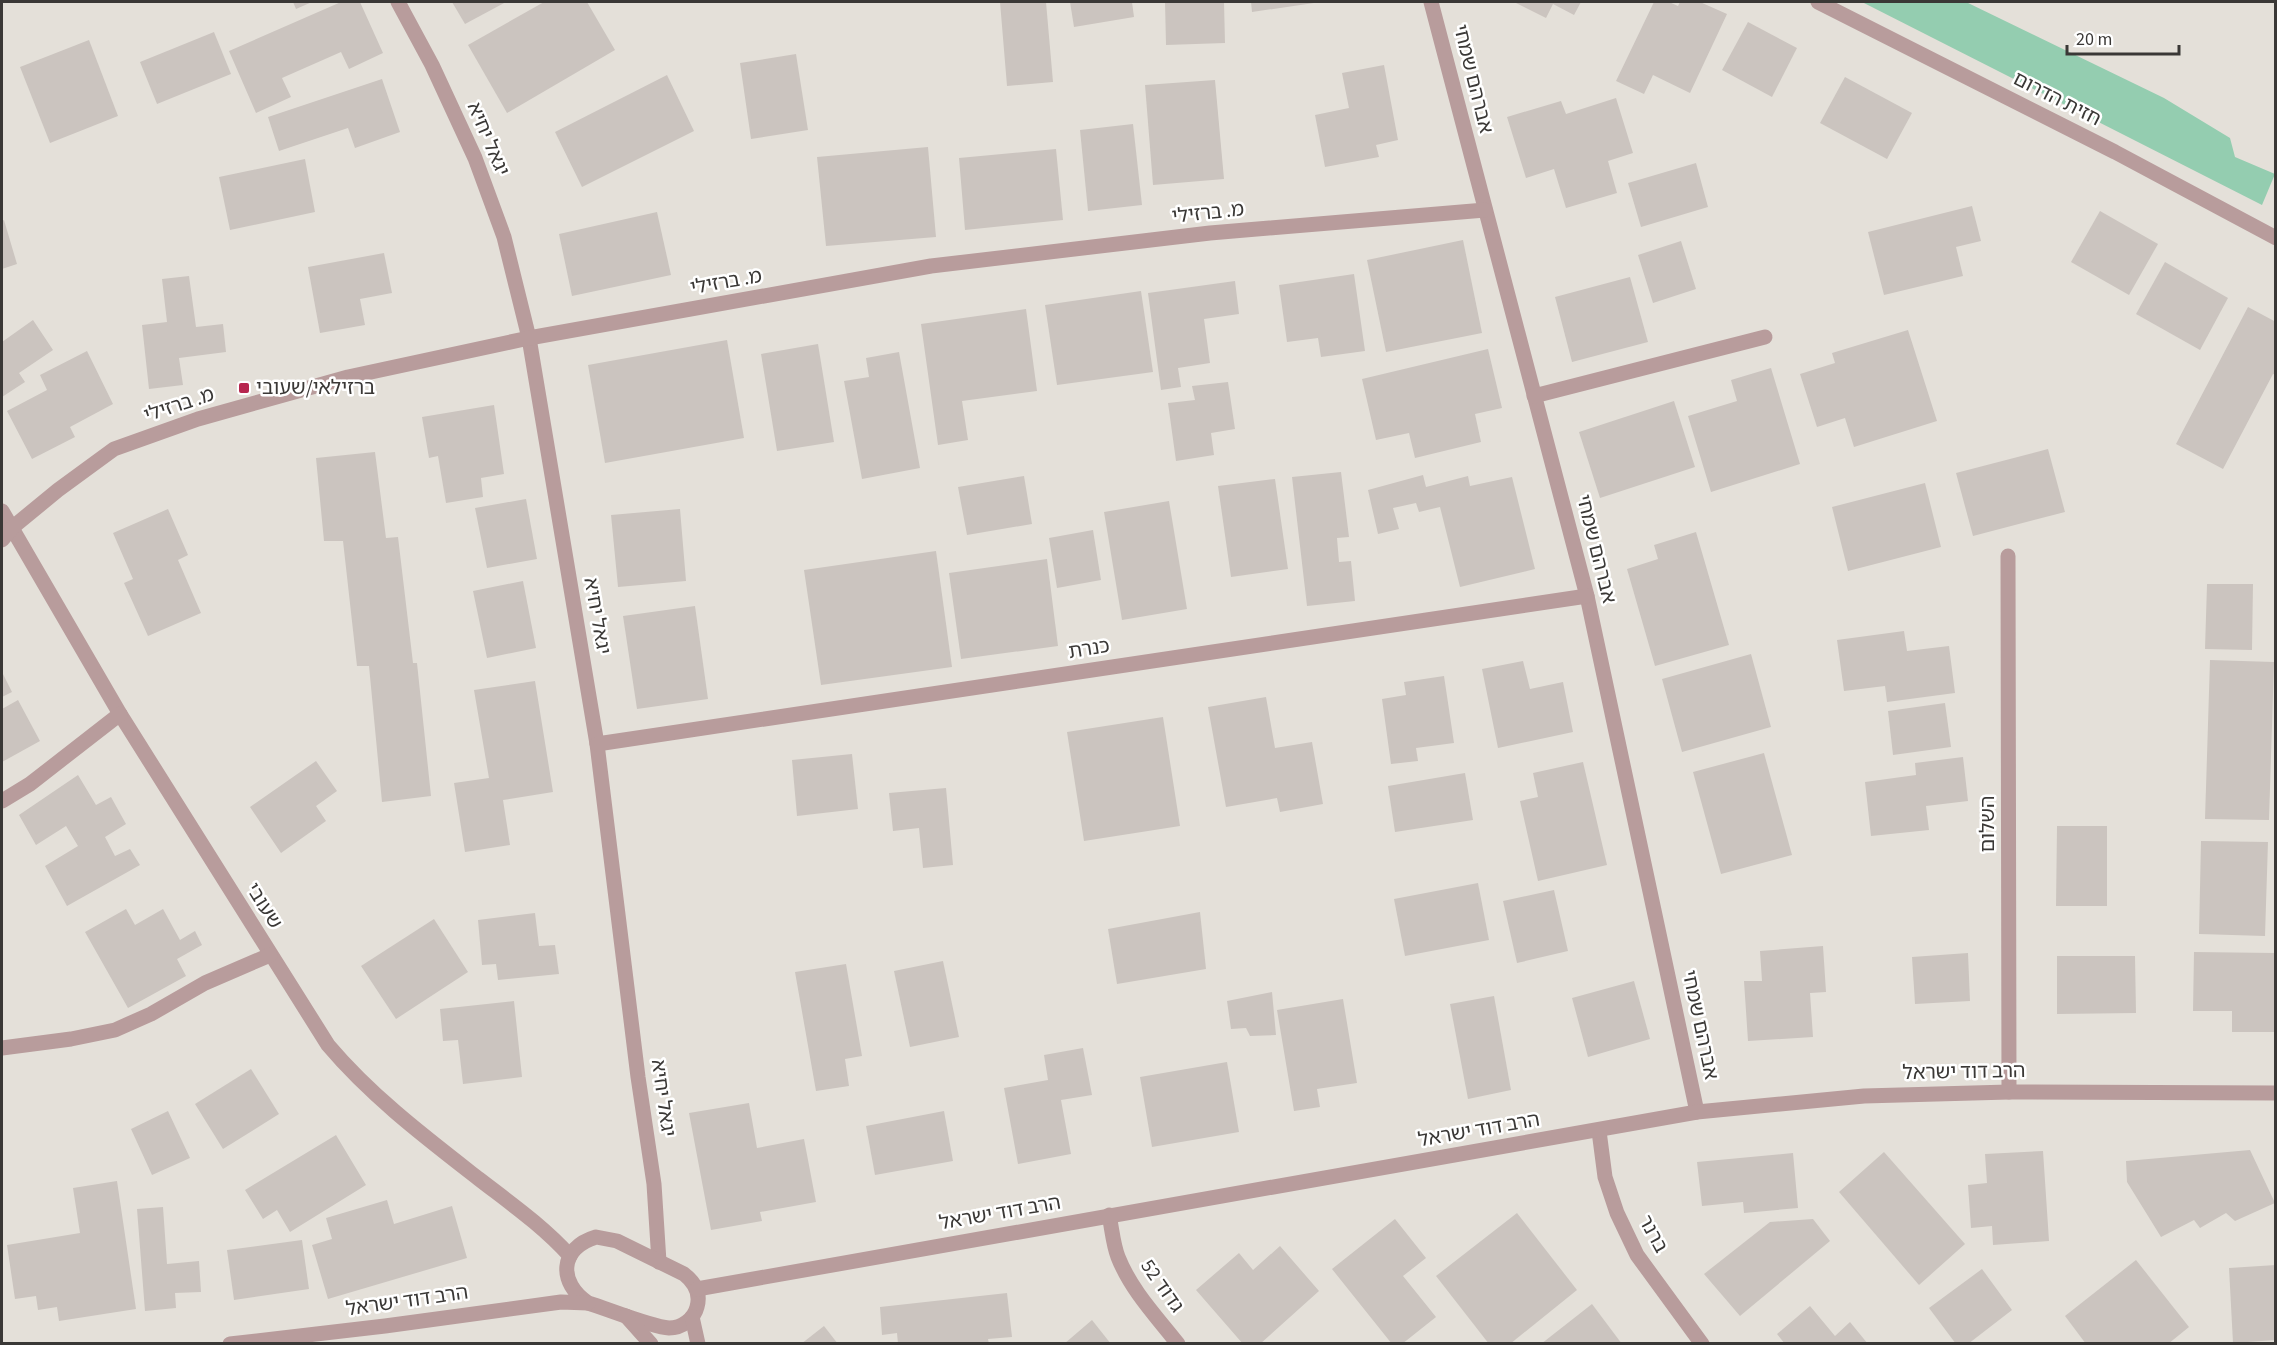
<svg xmlns="http://www.w3.org/2000/svg" width="2277" height="1345" viewBox="0 0 2277 1345" font-family="'Source Sans 3','Noto Sans Hebrew',sans-serif">
<style>
.green{fill:#94cdb0}
.building{fill:#cbc4bf}
.lines{fill:none;stroke-linecap:round;stroke-linejoin:round}
.minor{stroke:#b89c9c;stroke-width:15}
.poi-dot{fill:#b7264f;stroke:#fff;stroke-width:2}
.labels{text-anchor:middle;dominant-baseline:central;stroke-width:5;stroke-linejoin:round;paint-order:stroke}
.street-label{font-size:20px;fill:#3a3836;stroke:#fff}
.poi-label{font-size:20px;fill:#3a3836;stroke:#fff;text-anchor:start}
</style>
<rect width="100%" height="100%" fill="#e4e0d9"/>
<path class="green" d="M 1862,2 L 1966,2 L 2164,98 L 2230,138 L 2235,157 L 2275,174 L 2262,205 Z"/>
<g class="building">
<path d="M 293,2 L 312,2 L 296,9 Z"/>
<path d="M 341,2 L 360,2 L 383,53 L 349,69 L 341,52 L 282,78 L 291,97 L 256,113 L 229,51 Z"/>
<path d="M 452,2 L 506,2 L 465,24 Z"/>
<path d="M 544,2 L 587,2 L 615,50 L 507,113 L 468,45 Z"/>
<path d="M 1000,2 L 1046,2 L 1053,82 L 1007,86 Z"/>
<path d="M 1070,2 L 1132,2 L 1134,17 L 1074,27 Z"/>
<path d="M 1165,2 L 1224,2 L 1225,43 L 1166,45 Z"/>
<path d="M 1251,2 L 1314,2 L 1314,3 L 1252,12 Z"/>
<path d="M 1514,2 L 1581,2 L 1574,15 L 1553,4 L 1546,18 Z"/>
<path d="M 1654,2 L 1669,2 L 1678,6 L 1680,2 L 1700,2 L 1727,14 L 1690,93 L 1653,75 L 1644,94 L 1616,81 Z"/>
<path d="M 1748,22 L 1797,48 L 1772,97 L 1722,70 Z"/>
<path d="M 214,32 L 231,74 L 157,104 L 140,62 Z"/>
<path d="M 89,40 L 118,116 L 50,143 L 20,67 Z"/>
<path d="M 796,54 L 808,130 L 751,139 L 740,63 Z"/>
<path d="M 1384,65 L 1398,140 L 1376,145 L 1379,157 L 1325,167 L 1315,115 L 1349,108 L 1342,73 Z"/>
<path d="M 667,75 L 694,131 L 582,187 L 555,132 Z"/>
<path d="M 1845,77 L 1912,113 L 1887,159 L 1820,123 Z"/>
<path d="M 382,79 L 400,132 L 355,148 L 348,128 L 279,151 L 268,117 Z"/>
<path d="M 1215,80 L 1224,179 L 1153,185 L 1145,85 Z"/>
<path d="M 1616,98 L 1633,153 L 1608,161 L 1617,193 L 1566,208 L 1554,169 L 1526,178 L 1507,117 L 1561,101 L 1566,114 Z"/>
<path d="M 1133,124 L 1142,205 L 1088,211 L 1080,130 Z"/>
<path d="M 928,147 L 936,237 L 826,246 L 817,157 Z"/>
<path d="M 1056,149 L 1063,220 L 965,230 L 959,158 Z"/>
<path d="M 305,159 L 315,212 L 230,230 L 219,177 Z"/>
<path d="M 1696,163 L 1708,207 L 1641,227 L 1628,183 Z"/>
<path d="M 1972,206 L 1981,241 L 1956,247 L 1963,276 L 1884,295 L 1868,232 Z"/>
<path d="M 2100,211 L 2158,244 L 2129,295 L 2071,262 Z"/>
<path d="M 657,212 L 671,275 L 572,296 L 559,234 Z"/>
<path d="M 4,220 L 17,264 L 2,269 L 2,221 Z"/>
<path d="M 1463,240 L 1482,333 L 1386,352 L 1367,260 Z"/>
<path d="M 1681,241 L 1696,289 L 1653,303 L 1638,255 Z"/>
<path d="M 384,253 L 392,293 L 360,299 L 365,325 L 320,333 L 308,267 Z"/>
<path d="M 2165,262 L 2228,298 L 2200,350 L 2136,314 Z"/>
<path d="M 1354,274 L 1365,351 L 1321,357 L 1318,338 L 1287,342 L 1279,285 Z"/>
<path d="M 189,276 L 196,327 L 223,324 L 226,352 L 179,358 L 183,385 L 149,389 L 142,325 L 167,322 L 162,279 Z"/>
<path d="M 1630,277 L 1648,342 L 1572,362 L 1555,297 Z"/>
<path d="M 1235,281 L 1239,314 L 1204,319 L 1210,363 L 1178,368 L 1181,387 L 1161,390 L 1148,293 Z"/>
<path d="M 1141,291 L 1153,372 L 1057,385 L 1045,305 Z"/>
<path d="M 2248,307 L 2276,322 L 2276,375 L 2273,374 L 2223,469 L 2176,444 Z"/>
<path d="M 1026,309 L 1037,391 L 962,401 L 968,440 L 938,445 L 921,324 Z"/>
<path d="M 33,320 L 53,350 L 19,373 L 25,382 L 2,397 L 2,342 Z"/>
<path d="M 1908,330 L 1937,421 L 1854,447 L 1845,418 L 1817,427 L 1800,374 L 1835,363 L 1832,353 Z"/>
<path d="M 727,340 L 744,438 L 605,463 L 588,365 Z"/>
<path d="M 818,344 L 834,442 L 777,451 L 761,354 Z"/>
<path d="M 1488,349 L 1502,408 L 1475,414 L 1481,442 L 1415,458 L 1409,433 L 1376,440 L 1362,379 Z"/>
<path d="M 87,351 L 113,404 L 70,427 L 75,437 L 32,459 L 7,411 L 47,390 L 40,375 Z"/>
<path d="M 899,352 L 920,468 L 862,479 L 844,381 L 869,377 L 866,358 Z"/>
<path d="M 1771,368 L 1800,464 L 1711,492 L 1688,416 L 1737,401 L 1731,380 Z"/>
<path d="M 1228,382 L 1235,429 L 1211,433 L 1214,455 L 1176,461 L 1168,403 L 1195,400 L 1192,386 Z"/>
<path d="M 1674,401 L 1695,467 L 1600,498 L 1579,432 Z"/>
<path d="M 494,405 L 504,474 L 481,478 L 483,497 L 446,503 L 438,456 L 429,458 L 422,417 Z"/>
<path d="M 2048,449 L 2065,512 L 1973,536 L 1956,473 Z"/>
<path d="M 375,452 L 386,538 L 398,537 L 413,663 L 417,663 L 431,796 L 382,802 L 369,666 L 357,666 L 343,541 L 324,541 L 316,458 Z"/>
<path d="M 1341,472 L 1349,537 L 1337,538 L 1339,562 L 1351,561 L 1355,601 L 1307,606 L 1292,477 Z"/>
<path d="M 1423,475 L 1426,487 L 1468,476 L 1470,486 L 1512,477 L 1535,569 L 1460,587 L 1440,507 L 1419,512 L 1416,503 L 1393,508 L 1399,529 L 1378,534 L 1368,490 Z"/>
<path d="M 1024,476 L 1032,524 L 967,535 L 958,487 Z"/>
<path d="M 1275,479 L 1288,569 L 1231,577 L 1218,486 Z"/>
<path d="M 1925,483 L 1941,547 L 1848,571 L 1832,507 Z"/>
<path d="M 526,499 L 537,559 L 487,568 L 475,508 Z"/>
<path d="M 1169,501 L 1187,609 L 1122,620 L 1104,512 Z"/>
<path d="M 168,509 L 188,555 L 178,560 L 201,613 L 148,636 L 124,583 L 133,579 L 113,533 Z"/>
<path d="M 680,509 L 686,581 L 618,587 L 611,515 Z"/>
<path d="M 1093,530 L 1101,580 L 1057,588 L 1049,538 Z"/>
<path d="M 1696,532 L 1729,645 L 1655,666 L 1627,569 L 1658,559 L 1654,545 Z"/>
<path d="M 936,551 L 952,667 L 821,685 L 804,570 Z"/>
<path d="M 1047,559 L 1058,646 L 961,659 L 949,573 Z"/>
<path d="M 523,581 L 536,648 L 487,658 L 473,591 Z"/>
<path d="M 2207,584 L 2253,584 L 2252,650 L 2205,649 Z"/>
<path d="M 695,606 L 708,699 L 637,709 L 623,616 Z"/>
<path d="M 1904,631 L 1907,651 L 1949,646 L 1955,693 L 1887,702 L 1885,686 L 1844,691 L 1837,640 Z"/>
<path d="M 1751,654 L 1771,727 L 1682,752 L 1662,679 Z"/>
<path d="M 2210,660 L 2274,662 L 2269,820 L 2205,819 Z"/>
<path d="M 1523,661 L 1530,689 L 1563,682 L 1573,732 L 1498,748 L 1482,669 Z"/>
<path d="M 2,672 L 12,692 L 2,697 Z"/>
<path d="M 1444,676 L 1454,743 L 1416,748 L 1418,761 L 1391,764 L 1382,699 L 1406,695 L 1404,682 Z"/>
<path d="M 535,681 L 553,792 L 503,800 L 510,845 L 465,852 L 454,783 L 489,778 L 474,690 Z"/>
<path d="M 1266,697 L 1275,748 L 1312,742 L 1323,804 L 1280,812 L 1277,798 L 1226,807 L 1208,707 Z"/>
<path d="M 18,700 L 40,741 L 2,762 L 2,709 Z"/>
<path d="M 1945,703 L 1951,747 L 1893,755 L 1888,711 Z"/>
<path d="M 1163,717 L 1180,826 L 1084,841 L 1067,732 Z"/>
<path d="M 1764,753 L 1792,855 L 1721,874 L 1693,772 Z"/>
<path d="M 852,754 L 858,809 L 797,816 L 792,760 Z"/>
<path d="M 1963,757 L 1968,801 L 1926,806 L 1929,830 L 1871,836 L 1865,782 L 1916,775 L 1915,763 Z"/>
<path d="M 316,761 L 337,791 L 316,806 L 326,821 L 281,853 L 250,807 Z"/>
<path d="M 1583,762 L 1607,865 L 1538,881 L 1520,801 L 1538,797 L 1533,773 Z"/>
<path d="M 1465,773 L 1473,820 L 1395,832 L 1388,786 Z"/>
<path d="M 78,775 L 96,805 L 111,797 L 126,824 L 105,837 L 115,856 L 130,849 L 140,865 L 67,906 L 45,866 L 78,846 L 66,826 L 36,845 L 19,815 Z"/>
<path d="M 946,788 L 953,865 L 923,868 L 919,828 L 893,831 L 889,793 Z"/>
<path d="M 2057,826 L 2107,826 L 2107,906 L 2056,906 Z"/>
<path d="M 2201,841 L 2268,842 L 2265,936 L 2199,934 Z"/>
<path d="M 1478,883 L 1489,940 L 1405,956 L 1394,899 Z"/>
<path d="M 1554,890 L 1568,951 L 1517,963 L 1503,901 Z"/>
<path d="M 126,909 L 135,925 L 163,909 L 180,940 L 195,931 L 202,945 L 177,959 L 186,976 L 128,1008 L 85,932 Z"/>
<path d="M 1200,912 L 1206,969 L 1117,984 L 1108,929 Z"/>
<path d="M 535,913 L 539,946 L 555,945 L 559,974 L 498,980 L 496,964 L 482,965 L 478,920 Z"/>
<path d="M 434,919 L 468,972 L 396,1019 L 361,966 Z"/>
<path d="M 1823,946 L 1826,992 L 1810,993 L 1813,1037 L 1748,1041 L 1744,981 L 1762,981 L 1760,951 Z"/>
<path d="M 2194,952 L 2275,953 L 2275,1032 L 2232,1032 L 2232,1011 L 2193,1011 Z"/>
<path d="M 1968,953 L 1970,1001 L 1915,1004 L 1912,957 Z"/>
<path d="M 2057,956 L 2135,956 L 2136,1013 L 2057,1014 Z"/>
<path d="M 943,961 L 959,1037 L 910,1047 L 894,971 Z"/>
<path d="M 846,964 L 862,1056 L 845,1059 L 849,1086 L 816,1091 L 795,972 Z"/>
<path d="M 1634,981 L 1650,1039 L 1588,1057 L 1572,998 Z"/>
<path d="M 1272,992 L 1276,1035 L 1250,1036 L 1246,1028 L 1231,1029 L 1227,1001 Z"/>
<path d="M 1494,996 L 1511,1090 L 1468,1099 L 1450,1004 Z"/>
<path d="M 1343,999 L 1357,1083 L 1317,1089 L 1320,1107 L 1294,1111 L 1277,1010 Z"/>
<path d="M 514,1001 L 522,1077 L 463,1084 L 458,1040 L 443,1041 L 440,1009 Z"/>
<path d="M 1083,1048 L 1092,1095 L 1061,1100 L 1071,1154 L 1018,1164 L 1004,1088 L 1048,1080 L 1044,1055 Z"/>
<path d="M 1227,1062 L 1239,1132 L 1152,1147 L 1140,1077 Z"/>
<path d="M 251,1069 L 279,1114 L 223,1149 L 195,1104 Z"/>
<path d="M 749,1103 L 757,1148 L 804,1139 L 816,1202 L 760,1212 L 762,1221 L 711,1230 L 689,1113 Z"/>
<path d="M 168,1111 L 190,1158 L 152,1175 L 131,1129 Z"/>
<path d="M 944,1111 L 953,1161 L 875,1175 L 866,1126 Z"/>
<path d="M 336,1135 L 366,1185 L 290,1232 L 277,1210 L 263,1219 L 245,1190 Z"/>
<path d="M 2250,1150 L 2275,1203 L 2235,1221 L 2226,1213 L 2200,1228 L 2194,1220 L 2161,1237 L 2127,1182 L 2126,1161 Z"/>
<path d="M 2043,1151 L 2049,1241 L 1993,1245 L 1992,1226 L 1971,1228 L 1968,1185 L 1987,1183 L 1985,1154 Z"/>
<path d="M 1884,1152 L 1965,1244 L 1919,1285 L 1839,1192 Z"/>
<path d="M 1793,1153 L 1798,1208 L 1744,1213 L 1743,1202 L 1702,1206 L 1697,1162 Z"/>
<path d="M 117,1181 L 136,1309 L 59,1321 L 57,1307 L 38,1310 L 36,1296 L 15,1299 L 7,1245 L 80,1233 L 73,1188 Z"/>
<path d="M 387,1200 L 394,1224 L 452,1206 L 467,1258 L 328,1299 L 312,1245 L 332,1239 L 326,1218 Z"/>
<path d="M 163,1207 L 167,1264 L 199,1261 L 201,1292 L 175,1293 L 176,1308 L 145,1311 L 137,1209 Z"/>
<path d="M 1517,1213 L 1577,1290 L 1510,1344 L 1489,1344 L 1436,1276 Z"/>
<path d="M 1395,1219 L 1426,1258 L 1403,1276 L 1436,1317 L 1402,1344 L 1392,1344 L 1332,1269 Z"/>
<path d="M 1813,1219 L 1830,1241 L 1740,1316 L 1704,1274 L 1770,1222 Z"/>
<path d="M 302,1240 L 309,1289 L 234,1300 L 227,1250 Z"/>
<path d="M 1280,1246 L 1319,1291 L 1260,1344 L 1243,1344 L 1196,1290 L 1239,1253 L 1253,1270 Z"/>
<path d="M 2136,1260 L 2189,1327 L 2168,1344 L 2086,1344 L 2065,1316 Z"/>
<path d="M 2276,1265 L 2276,1340 L 2233,1343 L 2229,1268 Z"/>
<path d="M 1982,1269 L 2012,1310 L 1968,1344 L 1956,1344 L 1929,1308 Z"/>
<path d="M 1007,1293 L 1012,1337 L 988,1339 L 989,1344 L 898,1344 L 897,1333 L 882,1335 L 880,1307 Z"/>
<path d="M 1592,1304 L 1622,1344 L 1541,1344 Z"/>
<path d="M 1810,1306 L 1835,1336 L 1850,1322 L 1868,1344 L 1785,1344 L 1777,1334 Z"/>
<path d="M 1092,1320 L 1111,1344 L 1064,1344 Z"/>
<path d="M 824,1326 L 838,1344 L 801,1344 Z"/>
</g>
<g class="lines">
<g class="minor">
<path d="M 398,2 L 432,65 L 475,158 L 504,237 L 529,338 L 597,744 L 638,1077 L 654,1184 L 659,1262"/>
<path d="M 1431,2 L 1587,596 L 1697,1112"/>
<path d="M 1818,2 L 2115,152 L 2276,238"/>
<path d="M 1534,396 L 1765,337"/>
<path d="M 2,511 L 120,714 L 328,1045 C 371,1096 425,1137 479,1179 C 510,1203 543,1226 570,1256"/>
<path d="M 2,540 L 13,527 L 58,490 L 114,449 L 198,419 L 348,377 L 529,338 L 931,266 L 1210,233 L 1485,210"/>
<path d="M 2008,556 L 2009,1092"/>
<path d="M 597,744 L 1587,596"/>
<path d="M 2,801 L 30,784 L 120,714"/>
<path d="M 2,1048 L 71,1039 L 115,1030 L 151,1014 L 205,983 L 270,955"/>
<path d="M 1599,1131 L 1605,1177 L 1617,1213 L 1637,1255 L 1702,1344"/>
<path d="M 1109,1215 C 1112,1229 1113,1244 1118,1257 C 1131,1290 1156,1316 1178,1344"/>
<path d="M 596,1237 L 617,1241 L 684,1274 C 694,1282 701,1293 697,1307 C 694,1319 682,1328 669,1328 C 651,1327 608,1309 588,1303 C 558,1283 559,1248 596,1237 Z"/>
<path d="M 697,1289 L 1697,1112 L 1864,1096 L 2009,1092 L 2276,1093"/>
<path d="M 626,1316 L 651,1344"/>
<path d="M 692,1317 L 698,1344"/>
<path d="M 230,1344 L 385,1326 L 561,1302 L 588,1303"/>
</g>
</g>
<rect class="poi-dot" x="238" y="382" width="12" height="12" rx="3"/>
<g class="labels">
<g class="street-label">
<text transform="translate(1473 79) rotate(76)">אברהם שמחי</text>
<text transform="translate(2057 99) rotate(27)">חזית הדרום</text>
<text transform="translate(488 139) rotate(67)">יגאל יחיא</text>
<text transform="translate(1208 213) rotate(-6)">מ. ברזילי</text>
<text transform="translate(726 282) rotate(-10)">מ. ברזילי</text>
<text transform="translate(179 405) rotate(-18)">מ. ברזילי</text>
<text transform="translate(1596 549) rotate(76)">אברהם שמחי</text>
<text transform="translate(597 616) rotate(80)">יגאל יחיא</text>
<text transform="translate(1089 649) rotate(-9)">כנרת</text>
<text transform="translate(1988 824) rotate(-90)">השלום</text>
<text transform="translate(264 906) rotate(58)">שעובי</text>
<text transform="translate(1700 1025) rotate(78)">אברהם שמחי</text>
<text transform="translate(1964 1072) rotate(-1)">הרב דוד ישראל</text>
<text transform="translate(663 1098) rotate(82)">יגאל יחיא</text>
<text transform="translate(1479 1130) rotate(-10)">הרב דוד ישראל</text>
<text transform="translate(1000 1213) rotate(-10)">הרב דוד ישראל</text>
<text transform="translate(1653 1234) rotate(61)">ברנר</text>
<text transform="translate(1162 1286) rotate(55)">גדוד 52</text>
<text transform="translate(407 1301) rotate(-8)">הרב דוד ישראל</text>
</g>
<g class="poi-label">
<text x="256" y="388">ברזילאי/שעובי</text>
</g>
</g>
<rect width="2277" height="1345" fill="none" stroke="#3a3836" stroke-width="6"/>
<path d="M2067 45v9h112v-9" fill="none" stroke="#3a3836" stroke-width="3"/>
<text x="2076" y="45" font-size="18" fill="#3a3836" stroke="#ffffff" stroke-width="4.5" paint-order="stroke">20 m</text>
</svg>
